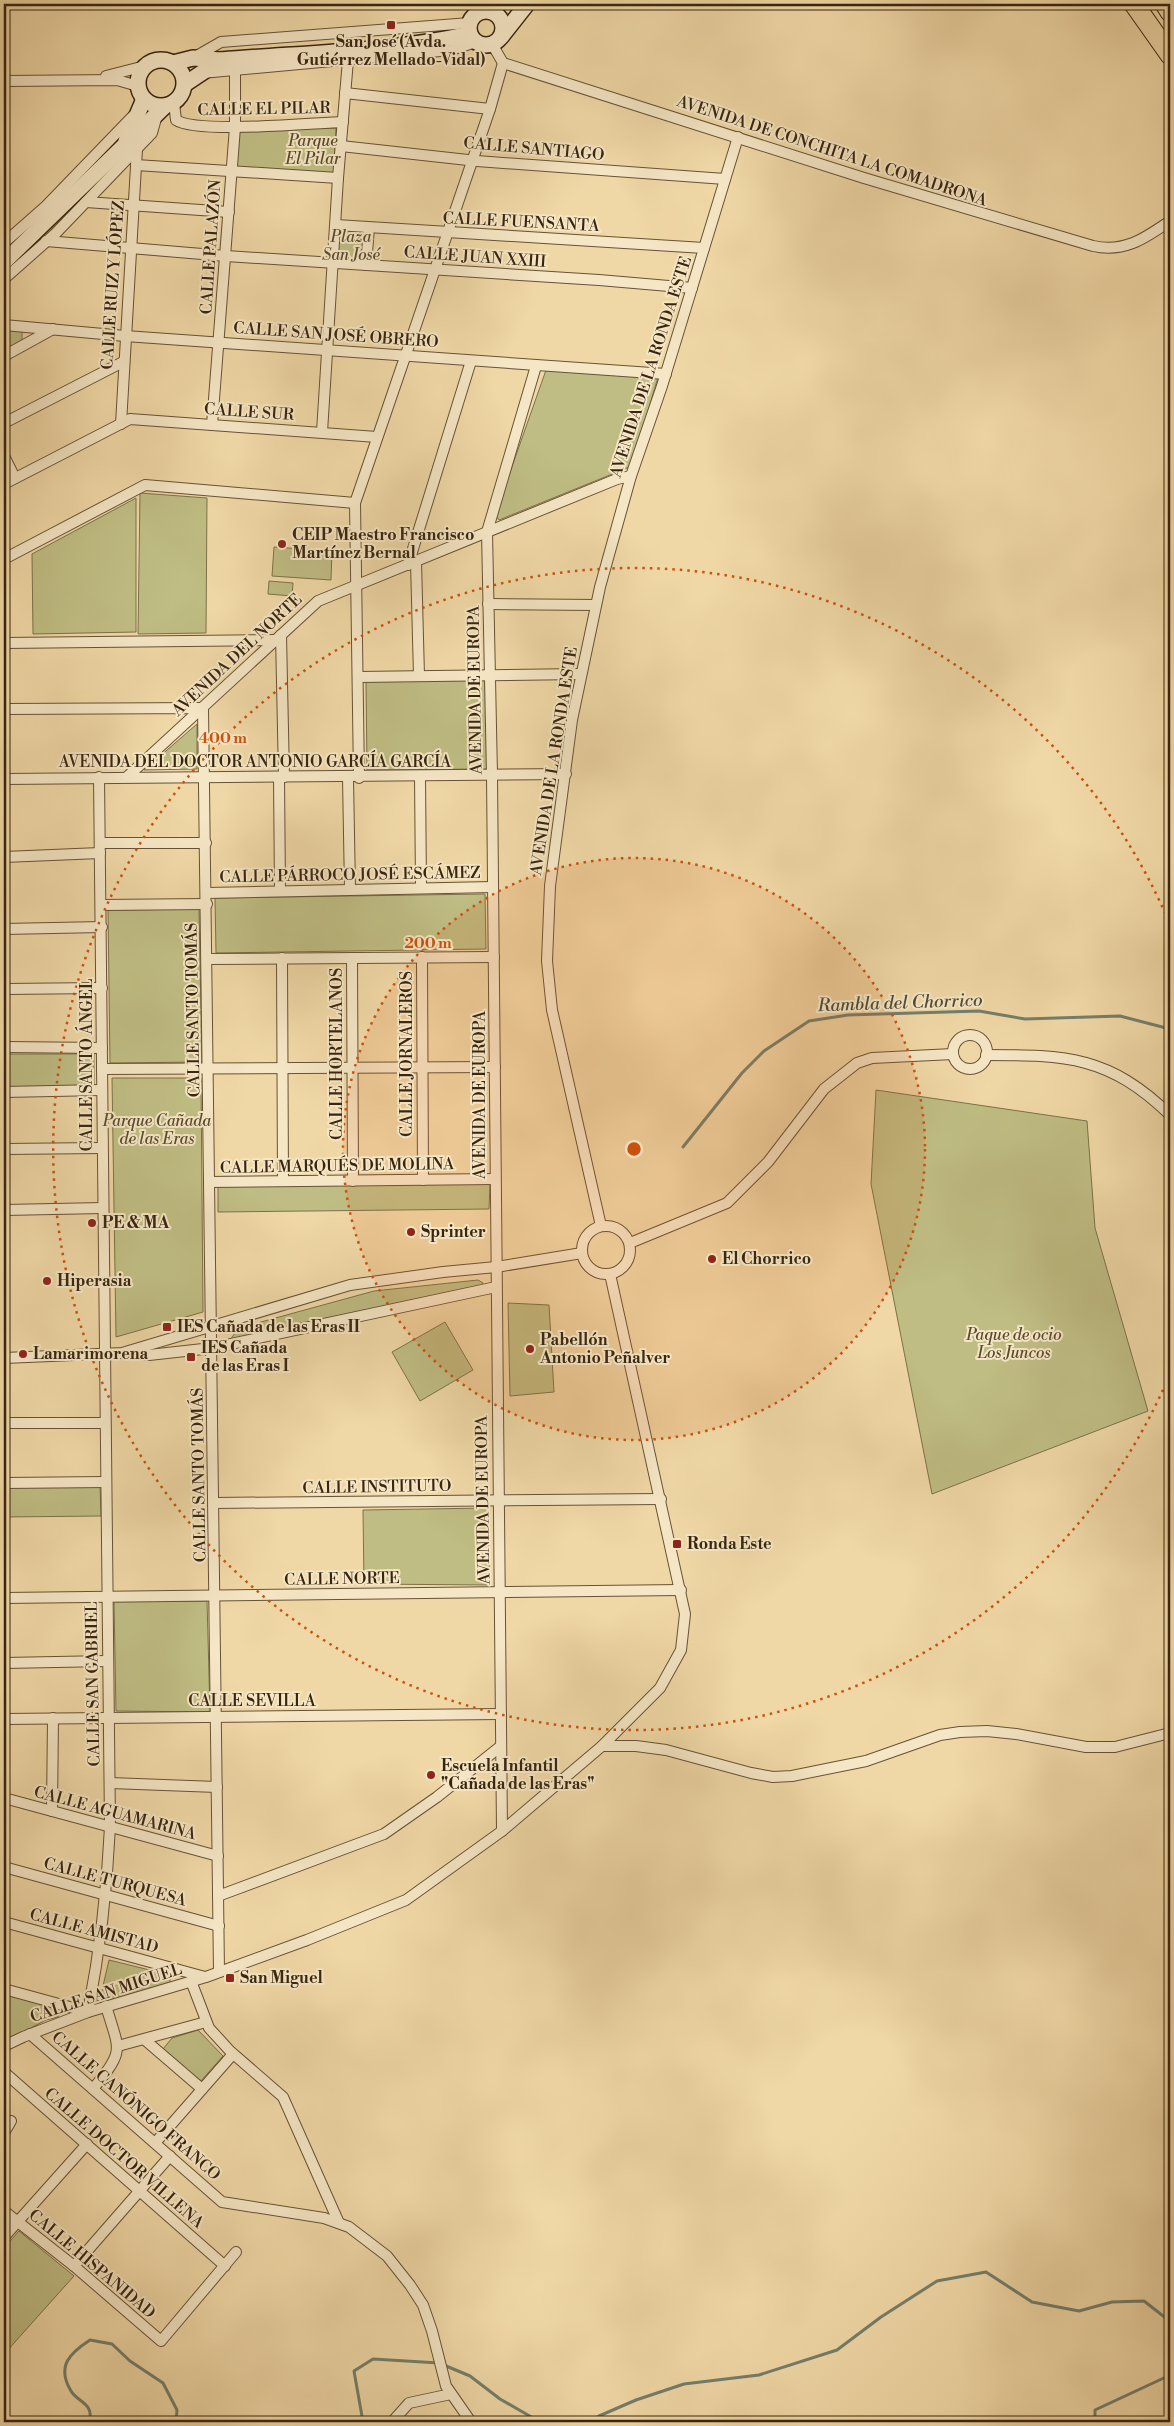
<svg xmlns="http://www.w3.org/2000/svg" width="1174" height="2426" viewBox="0 0 1174 2426" font-family="'Libre Bodoni',serif">
<style>
.green{fill:#bfbd83;stroke:#7c714a}
.lines{fill:none;stroke-linecap:round;stroke-linejoin:round}
.stream{stroke:#737e6c;stroke-width:3}
.street-casing{stroke:#665236;stroke-width:12}
.secondary-casing{stroke:#382510;stroke-width:18}
.highway-casing{stroke:#382510;stroke-width:21}
.street{stroke:#f5e6c5;stroke-width:10}
.secondary{stroke:#f5e6c5;stroke-width:15}
.highway{stroke:#f0d8a6;stroke-width:19}
.ring{fill:none;stroke:#ce510d;stroke-width:2.5;stroke-dasharray:2.5 5}
.poi-dot{fill:#8f2418;stroke:#f5e6c5;stroke-width:2}
.labels{text-anchor:middle;dominant-baseline:central;stroke-width:4;stroke-linejoin:round;paint-order:stroke}
.poi-label{font-size:16px;font-weight:bold;fill:#382510;stroke:#f5e6c5;text-anchor:start}
.street-label{font-size:16px;fill:#382510;stroke:#f5e6c5}
.park-label{font-size:16px;font-style:italic;fill:#5a4b2d;stroke:#f5e6c5}
.water-label{font-size:18px;font-style:italic;fill:#504a36;stroke:#f5e6c5}
.centre{fill:#ce510d;stroke:#f5e6c5;stroke-width:2.5}
.ring-label{font-size:15px;text-anchor:middle;font-weight:bold;fill:#ce510d;stroke:#f5e6c5;stroke-width:4;stroke-linejoin:round;paint-order:stroke}
</style>
<rect width="100%" height="100%" fill="#f0d8a6"/>
<filter id="stains"><feTurbulence type="fractalNoise" baseFrequency=".004" numOctaves="4"/><feColorMatrix values="0 0 0 0 .2 0 0 0 0 .09 0 0 0 0 .02 0 0 0 .5 -.17"/></filter>
<radialGradient id="worn" r=".72"><stop offset=".6" stop-color="#630" stop-opacity="0"/><stop offset="1" stop-color="#630" stop-opacity=".3"/></radialGradient>
<g class="green">
<path d="M 336,128 L 334,174 L 235,168 L 239,130 Z"/>
<path d="M 336,225 L 369,228 L 366,265 L 334,263 Z"/>
<path d="M 4,325 L 22,326 L 22,346 L 4,356 Z"/>
<path d="M 546,370 L 658,377 L 632,466 L 499,520 L 495,515 Z"/>
<path d="M 140,493 L 207,498 L 206,633 L 138,634 Z"/>
<path d="M 136,498 L 136,632 L 33,634 L 32,554 Z"/>
<path d="M 274,547 L 332,551 L 331,580 L 272,576 Z"/>
<path d="M 269,581 L 293,583 L 292,596 L 268,594 Z"/>
<path d="M 488,680 L 489,769 L 367,770 L 366,681 Z"/>
<path d="M 197,724 L 197,769 L 144,770 Z"/>
<path d="M 485,894 L 486,949 L 216,953 L 215,898 Z"/>
<path d="M 199,909 L 202,1062 L 110,1063 L 108,910 Z"/>
<rect x="4" y="1054" width="90" height="33"/>
<path d="M 112,1078 L 201,1078 L 203,1312 L 116,1337 Z"/>
<path d="M 876,1090 L 1087,1121 L 1095,1228 L 1148,1411 L 932,1494 L 871,1184 Z"/>
<path d="M 490,1183 L 489,1209 L 218,1212 L 218,1186 Z"/>
<path d="M 478,1280 L 483,1283 L 482,1286 L 229,1341 L 239,1328 L 374,1291 Z"/>
<path d="M 508,1303 L 549,1305 L 554,1392 L 510,1396 Z"/>
<path d="M 445,1322 L 473,1370 L 420,1401 L 392,1352 Z"/>
<path d="M 100,1486 L 101,1516 L 4,1517 L 4,1487 Z"/>
<path d="M 487,1508 L 490,1585 L 364,1584 L 363,1510 Z"/>
<path d="M 114,1601 L 207,1601 L 210,1712 L 116,1711 Z"/>
<path d="M 109,1960 L 170,1975 L 170,1983 L 99,2003 Z"/>
<path d="M 4,1993 L 62,2007 L 58,2017 L 46,2020 L 4,2042 Z"/>
<path d="M 198,2030 L 223,2056 L 200,2082 L 163,2049 L 172,2038 Z"/>
<path d="M 19,2231 L 74,2276 L 6,2352 L 4,2350 L 4,2248 Z"/>
</g>
<g class="lines">
<g class="stream">
<path d="M 683,1147 L 742,1073 L 764,1051 L 809,1021 L 848,1015 L 979,1011 L 1025,1019 L 1120,1016 L 1170,1029"/>
<path d="M 89,2422 C 95,2403 77,2402 71,2391 C 56,2366 70,2353 90,2340 L 112,2344 L 130,2361 L 163,2383 L 177,2410 L 176,2422"/>
<path d="M 363,2422 L 354,2371 L 373,2359 L 439,2363 L 470,2376 L 500,2399 L 540,2422"/>
<path d="M 591,2422 L 599,2416 L 636,2400 L 684,2384 L 759,2375 L 837,2350 L 881,2317 L 937,2281 L 986,2272 L 1032,2302 L 1079,2311 L 1112,2302 L 1144,2301 L 1167,2319 L 1170,2326"/>
<path d="M 1095,2422 L 1095,2410 L 1166,2377 L 1170,2368"/>
</g>
<defs>
<g id="street">
<path d="M 492,44 L 503,63 L 864,178 L 1093,246 C 1125,253 1145,238 1170,221"/>
<path d="M 193,58 L 221,42 L 470,23"/>
<path d="M 202,73 L 451,50 L 476,42"/>
<path d="M 106,76 L 145,66"/>
<path d="M 4,81 L 117,80 L 138,86"/>
<path d="M 345,93 L 490,109"/>
<path d="M 174,103 L 176,120 C 197,134 311,123 343,122"/>
<path d="M 341,146 L 477,161 L 725,179"/>
<path d="M 136,165 L 338,178"/>
<path d="M 86,202 L 229,212"/>
<path d="M 336,225 L 704,248"/>
<path d="M 46,241 L 226,256 L 599,280 L 692,288"/>
<path d="M 4,243 L 46,206 L 133,116"/>
<path d="M 366,265 L 369,228"/>
<path d="M 4,279 L 56,233 L 152,133 L 157,115"/>
<path d="M 4,325 L 125,336 L 666,374"/>
<path d="M 4,356 L 53,329"/>
<path d="M 4,423 L 123,362"/>
<path d="M 121,424 L 137,149"/>
<path d="M 212,425 L 235,127 L 235,72"/>
<path d="M 322,432 L 338,178 L 348,60"/>
<path d="M 4,456 L 15,478"/>
<path d="M 4,484 L 130,419 L 377,437"/>
<path d="M 4,559 L 145,485 L 355,503"/>
<path d="M 416,562 L 419,676"/>
<path d="M 408,565 L 471,361"/>
<path d="M 488,604 L 596,605"/>
<path d="M 281,635 L 284,777"/>
<path d="M 4,643 L 277,640"/>
<path d="M 358,677 L 580,674"/>
<path d="M 4,709 L 203,708 L 219,1972"/>
<path d="M 420,776 L 421,888"/>
<path d="M 127,777 L 318,601 L 617,479 L 631,476"/>
<path d="M 279,777 L 280,891"/>
<path d="M 348,778 L 350,890"/>
<path d="M 359,778 L 355,503 L 490,109 L 503,63"/>
<path d="M 4,779 L 566,774"/>
<path d="M 100,843 L 206,843"/>
<path d="M 4,857 L 100,853"/>
<path d="M 207,893 L 493,887"/>
<path d="M 101,905 L 207,904"/>
<path d="M 4,929 L 102,927"/>
<path d="M 422,957 L 423,1180"/>
<path d="M 282,958 L 283,1181"/>
<path d="M 352,958 L 353,1181"/>
<path d="M 207,959 L 494,957"/>
<path d="M 4,989 L 102,988"/>
<circle cx="970" cy="1052" r="17"/>
<path d="M 4,1047 L 102,1048"/>
<path d="M 986,1055 C 1067,1055 1109,1056 1170,1115"/>
<path d="M 102,1069 L 495,1067"/>
<path d="M 4,1092 L 102,1090"/>
<path d="M 4,1149 L 102,1148"/>
<path d="M 209,1182 L 495,1179"/>
<path d="M 4,1210 L 103,1208"/>
<circle cx="606" cy="1250" r="24"/>
<path d="M 601,1226 L 552,1010 L 547,961 L 550,886 L 572,720 L 600,587 L 631,476 L 662,386 L 738,137"/>
<path d="M 630,1243 L 727,1203 L 768,1162 L 824,1089 L 857,1063 L 872,1058 L 953,1054"/>
<path d="M 129,1353 L 149,1355 L 212,1348 L 496,1287"/>
<path d="M 4,1358 L 122,1353 L 350,1285 L 443,1272 L 496,1267 L 582,1253"/>
<path d="M 4,1423 L 105,1423"/>
<path d="M 4,1483 L 106,1482"/>
<path d="M 214,1503 L 661,1499"/>
<path d="M 4,1598 L 681,1590"/>
<path d="M 4,1663 L 108,1661"/>
<path d="M 4,1719 L 501,1714"/>
<path d="M 602,1746 L 636,1746 L 666,1750 L 751,1773 L 773,1777 L 792,1776 L 866,1761 L 940,1735 L 960,1732 L 987,1731 L 1016,1734 L 1086,1747 L 1115,1747 L 1170,1733"/>
<path d="M 110,1783 L 217,1787"/>
<path d="M 4,1798 L 218,1856"/>
<path d="M 52,1811 L 53,1718"/>
<path d="M 502,1831 L 492,775 L 487,532 L 536,366"/>
<path d="M 4,1867 L 219,1926"/>
<path d="M 218,1896 L 384,1834 L 437,1797 L 501,1746"/>
<path d="M 4,1922 L 205,1977"/>
<path d="M 191,1981 L 209,2028 L 230,2051 L 283,2097 L 339,2223"/>
<path d="M 4,1989 L 88,2012 C 100,1950 107,1890 110,1827 L 99,777"/>
<path d="M 30,2034 L 222,2202 L 324,2218 L 349,2227 L 387,2256 L 410,2285 L 423,2305 L 432,2331 L 446,2386 L 471,2422"/>
<path d="M 145,2040 L 202,2089"/>
<path d="M 4,2046 L 23,2037 L 88,2012 L 206,1977 L 307,1940 L 406,1900 L 502,1831 L 602,1746 L 660,1688 L 681,1650 L 685,1614 L 610,1274"/>
<path d="M 118,2046 L 206,2022"/>
<path d="M 4,2072 L 225,2266"/>
<path d="M 93,2089 C 125,2049 120,2053 106,2006"/>
<path d="M 4,2133 L 11,2121"/>
<path d="M 155,2143 L 233,2054"/>
<path d="M 4,2211 L 74,2266 L 161,2341 L 236,2252"/>
<path d="M 4,2237 L 87,2144"/>
<path d="M 74,2266 L 170,2156"/>
<path d="M 392,2422 L 409,2403 L 451,2394"/>
</g>
<g id="secondary">
<circle cx="486" cy="28" r="17"/>
<path d="M 501,37 L 527,4"/>
<circle cx="161" cy="83" r="23"/>
<path d="M 173,63 L 193,58 L 221,60 C 303,53 389,52 470,34"/>
<path d="M 185,84 L 221,60"/>
<path d="M 126,141 L 144,99"/>
<path d="M 4,262 L 164,107"/>
</g>
<g id="highway">
<path d="M 1134,4 L 1170,55"/>
<path d="M 1165,4 L 1170,12"/>
</g>
</defs>
<use href="#street" class="street-casing"/>
<use href="#secondary" class="secondary-casing"/>
<use href="#highway" class="highway-casing"/>
<use href="#street" class="street"/>
<use href="#secondary" class="secondary"/>
<use href="#highway" class="highway"/>
</g>
<circle cx="634" cy="1149" r="291" fill="#ce510d" fill-opacity=".12"/>
<g class="ring">
<circle cx="634" cy="1149" r="291"/>
<path d="M1169 1376A581 581 0 1 1 1169 922"/>
</g>
<g class="poi-dot">
<rect x="386" y="20" width="10" height="10" rx="2.5"/>
<circle cx="282" cy="544" r="5"/>
<circle cx="92" cy="1223" r="5"/>
<circle cx="411" cy="1232" r="5"/>
<circle cx="712" cy="1259" r="5"/>
<circle cx="47" cy="1281" r="5"/>
<rect x="162" y="1322" width="10" height="10" rx="2.5"/>
<circle cx="530" cy="1349" r="5"/>
<circle cx="23" cy="1354" r="5"/>
<rect x="186" y="1352" width="10" height="10" rx="2.5"/>
<rect x="672" y="1539" width="10" height="10" rx="2.5"/>
<circle cx="431" cy="1775" r="5"/>
<rect x="225" y="1973" width="10" height="10" rx="2.5"/>
</g>
<g class="labels">
<g class="poi-label">
<text x="391" y="42" text-anchor="middle">San José (Avda.<tspan x="391" dy="18">Gutiérrez Mellado-Vidal)</tspan></text>
<text x="292" y="535">CEIP Maestro Francisco<tspan x="292" dy="18">Martínez Bernal</tspan></text>
<text x="102" y="1223">PE &amp; MA</text>
<text x="421" y="1232">Sprinter</text>
<text x="722" y="1259">El Chorrico</text>
<text x="57" y="1281">Hiperasia</text>
<text x="177" y="1327">IES Cañada de las Eras II</text>
<text x="540" y="1340">Pabellón<tspan x="540" dy="18">Antonio Peñalver</tspan></text>
<text x="201" y="1348">IES Cañada<tspan x="201" dy="18">de las Eras I</tspan></text>
<text x="33" y="1354">Lamarimorena</text>
<text x="687" y="1544">Ronda Este</text>
<text x="441" y="1766">Escuela Infantil<tspan x="441" dy="18">"Cañada de las Eras"</tspan></text>
<text x="240" y="1978">San Miguel</text>
</g>
<g class="street-label">
<text transform="translate(264 109) rotate(-1)">CALLE EL PILAR</text>
<text transform="translate(534 149) rotate(5)">CALLE SANTIAGO</text>
<text transform="translate(832 151) rotate(18)">AVENIDA DE CONCHITA LA COMADRONA</text>
<text transform="translate(521 222) rotate(3)">CALLE FUENSANTA</text>
<text transform="translate(211 247) rotate(-86)">CALLE PALAZÓN</text>
<text transform="translate(475 257) rotate(4)">CALLE JUAN XXIII</text>
<text transform="translate(113 285) rotate(-86)">CALLE RUIZ Y LÓPEZ</text>
<text transform="translate(336 335) rotate(4)">CALLE SAN JOSÉ OBRERO</text>
<text transform="translate(651 367) rotate(-72)">AVENIDA DE LA RONDA ESTE</text>
<text transform="translate(249 412) rotate(4)">CALLE SUR</text>
<text transform="translate(237 655) rotate(-43)">AVENIDA DEL NORTE</text>
<text transform="translate(475 690) rotate(-91)">AVENIDA DE EUROPA</text>
<text transform="translate(554 761) rotate(-81)">AVENIDA DE LA RONDA ESTE</text>
<text x="255" y="762">AVENIDA DEL DOCTOR ANTONIO GARCÍA GARCÍA</text>
<text transform="translate(350 875) rotate(-1)">CALLE PÁRROCO JOSÉ ESCÁMEZ</text>
<text transform="translate(193 1010) rotate(-91)">CALLE SANTO TOMÁS</text>
<text transform="translate(337 1054) rotate(-90)">CALLE HORTELANOS</text>
<text transform="translate(407 1054) rotate(-90)">CALLE JORNALEROS</text>
<text transform="translate(87 1065) rotate(-90)">CALLE SANTO ÁNGEL</text>
<text transform="translate(480 1095) rotate(-90)">AVENIDA DE EUROPA</text>
<text transform="translate(337 1166) rotate(-1)">CALLE MARQUÉS DE MOLINA</text>
<text transform="translate(199 1475) rotate(-91)">CALLE SANTO TOMÁS</text>
<text transform="translate(377 1487) rotate(-1)">CALLE INSTITUTO</text>
<text transform="translate(483 1500) rotate(-91)">AVENIDA DE EUROPA</text>
<text transform="translate(342 1579) rotate(-1)">CALLE NORTE</text>
<text transform="translate(93 1684) rotate(-91)">CALLE SAN GABRIEL</text>
<text x="252" y="1701">CALLE SEVILLA</text>
<text transform="translate(115 1813) rotate(15)">CALLE AGUAMARINA</text>
<text transform="translate(115 1882) rotate(15)">CALLE TURQUESA</text>
<text transform="translate(94 1931) rotate(15)">CALLE AMISTAD</text>
<text transform="translate(106 1993) rotate(-18)">CALLE SAN MIGUEL</text>
<text transform="translate(136 2106) rotate(41)">CALLE CANÓNIGO FRANCO</text>
<text transform="translate(124 2158) rotate(41)">CALLE DOCTOR VILLENA</text>
<text transform="translate(92 2264) rotate(40)">CALLE HISPANIDAD</text>
</g>
<g class="park-label">
<text x="313" y="141">Parque<tspan x="313" dy="18">El Pilar</tspan></text>
<text x="351" y="237">Plaza<tspan x="351" dy="18">San José</tspan></text>
<text x="157" y="1121">Parque Cañada<tspan x="157" dy="18">de las Eras</tspan></text>
<text x="1014" y="1335">Paque de ocio<tspan x="1014" dy="18">Los Juncos</tspan></text>
</g>
<g class="water-label">
<text transform="translate(900 1003) rotate(-2)">Rambla del Chorrico</text>
</g>
</g>
<circle cx="634" cy="1149" r="8" class="centre"/>
<g class="ring-label">
<text x="223" y="743">400 m</text>
<text x="428" y="948">200 m</text>
</g>
<rect width="1174" height="2426" fill="none" stroke="#f0d8a6" stroke-width="20"/>
<rect x="5" y="5" width="1164" height="2416" fill="none" stroke="#382510" stroke-width="2.5"/>
<rect x="10" y="10" width="1154" height="2406" fill="none" stroke="#382510"/>
<rect width="100%" height="100%" filter="url(#stains)"/>
<rect width="100%" height="100%" fill="url(#worn)"/>
</svg>
